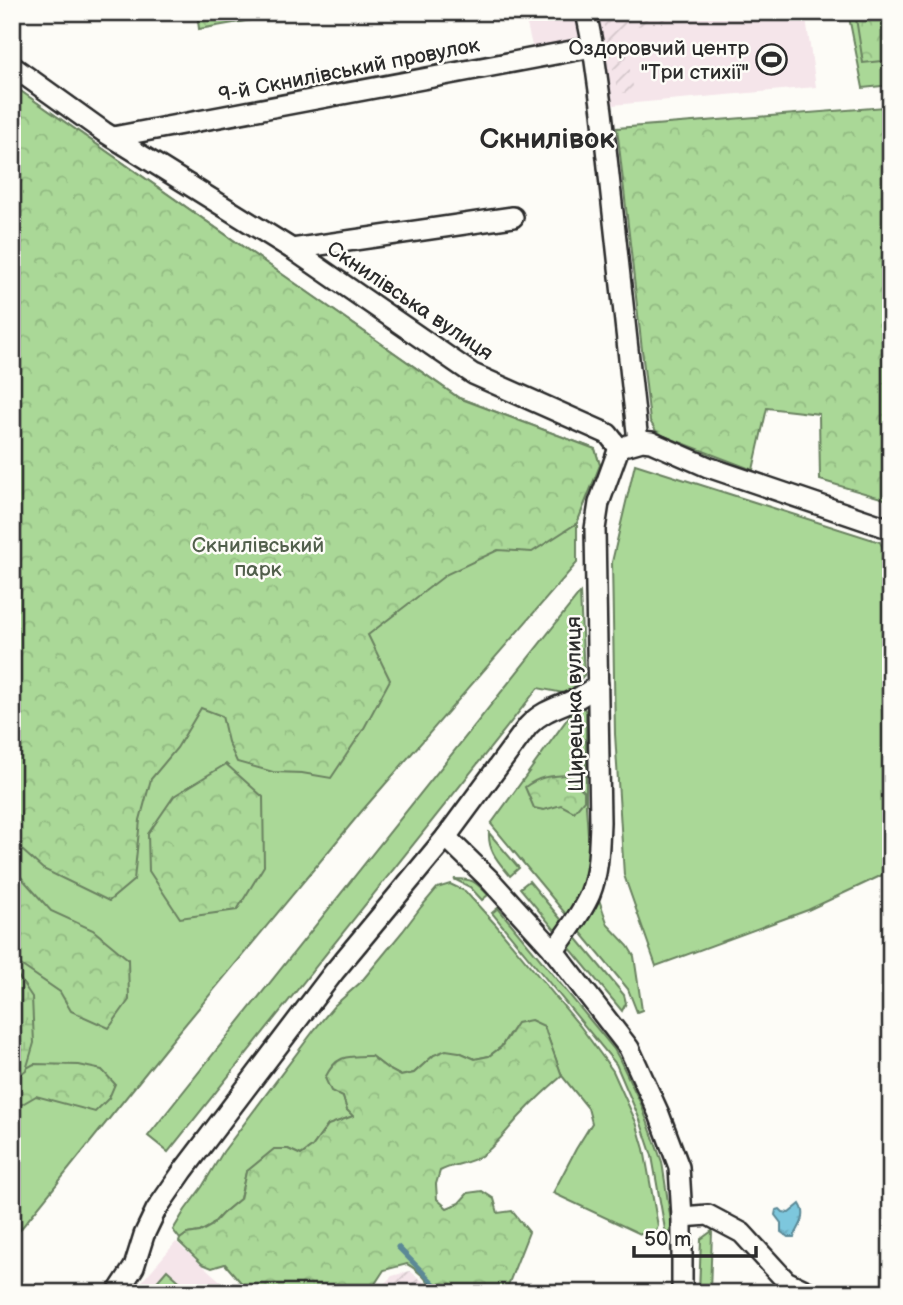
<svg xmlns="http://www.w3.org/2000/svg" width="903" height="1305" viewBox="0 0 903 1305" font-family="'Balsamiq Sans',sans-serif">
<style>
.built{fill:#f5e5ea}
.industrial{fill:url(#industrial-furrows)}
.green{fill:#aad897;stroke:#6a8261;stroke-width:2}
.forest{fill:url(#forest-crowns);stroke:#6a8261;stroke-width:2}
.wetland{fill:url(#wetland-marsh);stroke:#6a8261;stroke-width:2}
.water{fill:url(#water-ripples);stroke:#5c8996;stroke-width:2}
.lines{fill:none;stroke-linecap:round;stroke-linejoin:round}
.stream{stroke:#5c8996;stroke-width:5}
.street-casing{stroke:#2b2b2b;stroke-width:24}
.street{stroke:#fdfcf7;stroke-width:19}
.labels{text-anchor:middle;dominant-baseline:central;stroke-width:5;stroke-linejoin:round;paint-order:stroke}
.poi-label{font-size:21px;fill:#2b2b2b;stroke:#fdfcf7;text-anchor:end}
.street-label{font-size:21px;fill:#2b2b2b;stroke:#fdfcf7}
.park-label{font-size:21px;fill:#515f4b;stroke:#fdfcf7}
.district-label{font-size:28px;font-weight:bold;fill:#2b2b2b;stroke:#fdfcf7}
</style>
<defs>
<pattern id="industrial-furrows" width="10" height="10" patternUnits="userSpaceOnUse" patternTransform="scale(1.75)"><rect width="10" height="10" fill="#f5e5ea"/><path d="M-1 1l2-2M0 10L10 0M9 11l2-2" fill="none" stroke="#d2c5c9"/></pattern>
<pattern id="forest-crowns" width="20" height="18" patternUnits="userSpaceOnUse" patternTransform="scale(1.75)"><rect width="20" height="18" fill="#aad897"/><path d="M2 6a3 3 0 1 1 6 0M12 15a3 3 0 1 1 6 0" fill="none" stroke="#92ba82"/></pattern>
<pattern id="wetland-marsh" width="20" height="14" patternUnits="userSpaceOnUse" patternTransform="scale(1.75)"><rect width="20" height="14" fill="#aad897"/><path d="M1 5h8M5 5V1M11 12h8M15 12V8" fill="none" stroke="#92ba82"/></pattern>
<pattern id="water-ripples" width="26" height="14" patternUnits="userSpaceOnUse" patternTransform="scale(1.75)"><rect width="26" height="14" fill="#7dc7dd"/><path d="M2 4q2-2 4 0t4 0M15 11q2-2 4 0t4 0" fill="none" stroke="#6cabbe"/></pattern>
</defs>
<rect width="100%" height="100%" fill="#fdfcf7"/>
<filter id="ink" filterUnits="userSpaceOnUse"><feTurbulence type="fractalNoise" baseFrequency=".0143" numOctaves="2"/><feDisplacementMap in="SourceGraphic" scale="14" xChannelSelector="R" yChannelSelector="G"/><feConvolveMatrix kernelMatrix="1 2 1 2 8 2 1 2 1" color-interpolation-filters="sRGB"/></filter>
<g filter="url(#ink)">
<g class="built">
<path d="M 524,12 L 805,12 L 816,87 L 612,105 L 601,37 L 533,50 Z"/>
<path d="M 176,1242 L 234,1293 L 132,1293 Z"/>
</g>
<g class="industrial">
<path d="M 601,12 L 713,12 L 622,29 L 634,91 L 618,94 Z"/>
<path d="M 410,1271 L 426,1284 L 431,1293 L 375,1293 L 392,1276 Z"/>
</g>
<g class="green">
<path d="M 848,12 L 891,12 L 891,85 L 863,88 Z"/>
<path d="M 12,85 L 459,398 L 595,449 L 600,465 L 577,523 L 577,563 L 361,812 L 169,1044 L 12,1240 Z"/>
<path d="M 635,464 L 880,542 L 891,564 L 891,871 L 808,910 L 656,966 L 624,875 L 615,734 L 612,562 Z"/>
<path d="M 580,593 L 584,675 L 568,694 L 538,688 L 168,1152 L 148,1136 Z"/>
<path d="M 578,707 L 584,708 L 586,712 L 586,806 L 591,877 L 608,925 L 628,946 L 634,956 L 642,1010 L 637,1012 L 628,989 L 491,824 L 573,711 Z"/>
<path d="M 489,833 L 519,868 L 510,876 C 499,862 488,852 489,833 Z"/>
<path d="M 454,879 C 474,879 475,881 488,895 L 482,900 L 470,887 Z"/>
<path d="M 529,881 L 624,995 L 626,1003 L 622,1011 L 520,888 Z"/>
<path d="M 450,884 L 465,891 L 496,925 L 580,1026 L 613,1071 L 636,1122 L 644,1149 L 658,1226 L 651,1239 L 553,1193 L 576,1149 L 592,1123 L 588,1108 L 562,1076 L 544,1027 L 509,1034 L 501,1047 L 489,1056 L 475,1059 L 459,1052 L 434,1055 L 414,1073 L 401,1076 L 388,1069 L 371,1056 L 343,1097 L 347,1110 L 354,1116 L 328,1125 L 312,1147 L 301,1155 L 288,1149 L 275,1149 L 246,1172 L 240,1199 L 222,1214 L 211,1226 L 200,1232 L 187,1234 L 180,1239 L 173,1230 L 185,1210 L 202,1187 L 223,1152 L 315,1029 L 334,1006 L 361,982 L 403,931 L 421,907 L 437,888 Z"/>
<path d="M 498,908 L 614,1049 L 619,1058 L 641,1104 L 662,1162 L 672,1228 L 666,1235 L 652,1156 L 640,1120 L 616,1064 L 492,913 Z"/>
<path d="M 712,1231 L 710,1293 L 699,1293 L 701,1239 Z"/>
<path d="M 167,1270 L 189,1290 L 187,1293 L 147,1293 Z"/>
</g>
<g class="forest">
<path d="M 197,12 L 298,12 L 199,29 Z"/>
<path d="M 855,12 L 891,12 L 891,60 L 863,63 Z"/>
<path d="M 12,85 L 459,398 L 595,449 L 600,465 L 577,523 L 532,552 L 498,550 L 447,574 L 368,635 L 390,680 L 363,730 L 331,778 L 302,773 L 273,772 L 237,762 L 228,742 L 222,716 L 201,708 L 177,748 L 151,779 L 140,820 L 134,880 L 109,901 L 43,869 L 12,841 Z"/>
<path d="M 885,107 L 891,135 L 891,501 L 820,480 L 819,414 L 767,408 L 753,470 L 664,436 L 656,431 L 650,421 L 617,128 Z"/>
<path d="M 226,764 L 263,797 L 264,866 L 237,910 L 180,918 L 149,871 L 148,834 L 174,796 Z"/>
<path d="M 566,775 L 584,791 L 584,800 L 574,812 L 561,805 L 544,810 L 534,808 L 525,787 C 540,776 549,776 566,775 Z"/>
<path d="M 12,867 L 51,911 L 93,930 L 128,959 L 129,1000 L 109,1028 L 71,1011 L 60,992 L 12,959 Z"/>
<path d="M 531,1020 L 544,1026 L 562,1076 C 548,1088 535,1100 523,1113 C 509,1127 497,1145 481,1156 C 469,1164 453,1164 440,1171 L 436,1184 L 437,1199 L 447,1208 L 459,1203 L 468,1193 L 482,1191 L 494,1199 L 498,1213 L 512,1211 L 529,1232 L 505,1293 L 436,1293 C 428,1280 420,1271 407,1264 L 384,1270 L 369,1293 L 245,1293 L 244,1286 L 225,1264 L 212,1268 L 202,1264 L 179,1242 L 180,1239 L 187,1234 L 200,1232 L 211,1226 L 222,1214 L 240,1199 L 246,1172 L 274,1149 L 288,1149 L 301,1155 L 312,1147 L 328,1125 L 353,1116 L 347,1110 L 343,1097 L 331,1091 L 325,1078 C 336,1055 346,1056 371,1056 L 388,1069 L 401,1076 L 414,1073 L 434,1055 L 446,1050 L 459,1052 L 475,1059 L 489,1056 L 501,1047 L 517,1023 Z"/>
<path d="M 34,1064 L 79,1065 L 102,1070 L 115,1084 L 109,1098 L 95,1112 L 36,1096 L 12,1110 L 12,1076 Z"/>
</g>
<path class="wetland" d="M 12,967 L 32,997 L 34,1043 L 26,1070 L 12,1081 Z"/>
<path class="water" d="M 800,1204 C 808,1216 800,1225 794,1237 L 788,1237 L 781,1232 L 781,1223 L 775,1215 L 776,1210 L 780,1209 L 783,1212 L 789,1213 Z"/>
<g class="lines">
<path class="stream" d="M 398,1247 L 443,1293"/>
<defs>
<g id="street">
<path d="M 586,12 L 593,47 L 602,112 L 638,441"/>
<path d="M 12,66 L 104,132 L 292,249 L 473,374 L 608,434 L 619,448"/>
<path d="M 113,137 L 593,47"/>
<path d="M 292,249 L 513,217"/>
<path d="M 628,445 L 642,441 L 651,442 L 708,467 L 891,529"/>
<path d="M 446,837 L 528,726 C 543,710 559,707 578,698 C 585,694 592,689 598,685"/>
<path d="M 554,951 C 566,933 581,915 590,894 C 599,872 599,846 600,822 L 595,529 L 599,503 L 619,448"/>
<path d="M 682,1217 L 708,1215 L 742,1233 L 786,1281 L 811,1293"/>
<path d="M 117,1293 L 134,1267 L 144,1235 L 156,1210 L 183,1171 L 334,972 L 446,837 L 489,879 L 550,946 L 629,1048 L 659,1114 L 679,1167 L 682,1217 L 682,1293"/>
</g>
</defs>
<use href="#street" class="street-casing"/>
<use href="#street" class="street"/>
</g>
</g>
<defs>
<symbol id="stadium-ring" viewBox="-11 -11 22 22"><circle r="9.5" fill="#fdfcf7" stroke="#2b2b2b" stroke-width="1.5"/><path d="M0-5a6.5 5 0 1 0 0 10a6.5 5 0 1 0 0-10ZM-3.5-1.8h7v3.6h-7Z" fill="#2b2b2b"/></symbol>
</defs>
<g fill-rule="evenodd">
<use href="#stadium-ring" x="754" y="42" width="35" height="35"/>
</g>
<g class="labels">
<g class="poi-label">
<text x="749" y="48">Оздоровчий центр<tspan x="749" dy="24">"Три стихії"</tspan></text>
</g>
<g class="street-label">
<text transform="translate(349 70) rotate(-11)">9-й Скнилівський провулок</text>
<text transform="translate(410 301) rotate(34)">Скнилівська вулиця</text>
<text transform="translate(575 704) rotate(-91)">Щирецька вулиця</text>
</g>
<g class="park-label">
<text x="258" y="545">Скнилівський<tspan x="258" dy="24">парк</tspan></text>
</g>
<g class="district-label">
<text x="547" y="139">Скнилівок</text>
</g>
</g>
<rect width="903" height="1305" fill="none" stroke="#fdfcf7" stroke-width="42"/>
<rect x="21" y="21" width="861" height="1263" fill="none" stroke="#2b2b2b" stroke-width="2.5" filter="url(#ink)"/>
<path d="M634 1246v10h122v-10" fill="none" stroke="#2b2b2b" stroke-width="3.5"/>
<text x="644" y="1246" font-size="21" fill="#2b2b2b" stroke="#fdfcf7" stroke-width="5" paint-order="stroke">50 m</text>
</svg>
